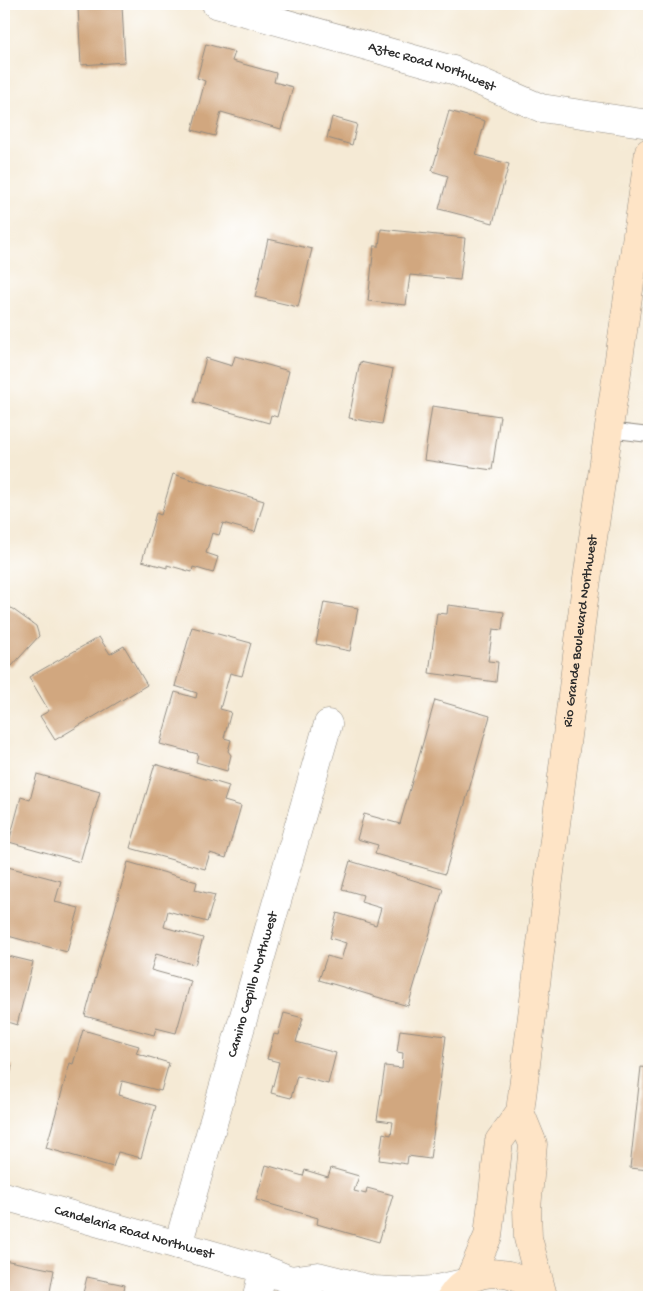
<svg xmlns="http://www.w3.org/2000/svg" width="653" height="1301" viewBox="0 0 653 1301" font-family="'Gochi Hand',sans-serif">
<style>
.building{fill:#d1a77f}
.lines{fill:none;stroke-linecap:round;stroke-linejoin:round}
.service-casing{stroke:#908a80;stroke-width:16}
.minor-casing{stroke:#908a80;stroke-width:29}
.tertiary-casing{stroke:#908a80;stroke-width:29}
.secondary-casing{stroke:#908a80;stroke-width:29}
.service{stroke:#fff;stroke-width:14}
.minor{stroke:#fff;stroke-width:28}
.tertiary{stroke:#fff;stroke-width:28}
.secondary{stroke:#fee4c6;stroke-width:28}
.labels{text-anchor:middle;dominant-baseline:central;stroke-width:4;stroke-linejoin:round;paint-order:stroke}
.street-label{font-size:14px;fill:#2b2b2b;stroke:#fff}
</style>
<rect width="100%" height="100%" fill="#fff"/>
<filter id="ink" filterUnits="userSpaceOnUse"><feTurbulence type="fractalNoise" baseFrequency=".02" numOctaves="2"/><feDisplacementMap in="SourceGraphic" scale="10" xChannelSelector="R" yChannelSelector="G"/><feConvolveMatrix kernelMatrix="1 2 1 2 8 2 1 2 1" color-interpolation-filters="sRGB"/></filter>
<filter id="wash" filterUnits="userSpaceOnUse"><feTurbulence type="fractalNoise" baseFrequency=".0096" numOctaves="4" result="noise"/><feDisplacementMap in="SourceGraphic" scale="20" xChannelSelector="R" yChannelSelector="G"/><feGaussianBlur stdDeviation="1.12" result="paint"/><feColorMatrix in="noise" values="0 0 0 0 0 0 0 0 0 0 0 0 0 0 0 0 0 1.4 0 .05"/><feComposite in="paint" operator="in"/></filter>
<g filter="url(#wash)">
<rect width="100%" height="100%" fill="#f5ead5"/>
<g id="blocks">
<g class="building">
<path d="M 122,5 L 125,62 L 81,65 L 78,7 Z"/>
<path d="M 206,44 L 235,52 L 232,61 L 276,73 L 274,82 L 293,87 L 281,129 L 221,112 L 215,136 L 192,130 L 205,81 L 197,78 Z"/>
<path d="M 449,111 L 485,121 L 476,155 L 509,164 L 493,223 L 439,209 L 448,176 L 432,171 Z"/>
<path d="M 332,117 L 357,124 L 352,145 L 327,138 Z"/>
<path d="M 381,229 L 465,238 L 460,280 L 410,275 L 406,305 L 368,301 L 374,246 L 379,246 Z"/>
<path d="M 268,239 L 312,249 L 298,307 L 255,297 Z"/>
<path d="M 235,356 L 289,371 L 277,417 L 271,415 L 269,423 L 194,402 L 206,358 L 232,366 Z"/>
<path d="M 360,362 L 393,369 L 382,424 L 349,418 Z"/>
<path d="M 432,406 L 500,416 L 492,470 L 424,460 Z"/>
<path d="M 173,474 L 264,501 L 255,532 L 223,523 L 219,535 L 212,533 L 206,553 L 218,557 L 213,573 L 193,567 L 192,572 L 167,565 L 167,568 L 142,561 L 156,513 L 161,515 Z"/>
<path d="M 324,602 L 358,608 L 350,651 L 316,644 Z"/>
<path d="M 4,603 L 36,626 L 39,636 L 11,667 L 4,660 Z"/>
<path d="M 448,605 L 504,612 L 502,630 L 493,629 L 488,661 L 498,662 L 496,682 L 429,673 L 437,613 L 447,614 Z"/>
<path d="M 192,627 L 251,643 L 242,676 L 230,673 L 220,709 L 231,712 L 224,738 L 231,740 L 228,751 L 231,755 L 227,771 L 196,762 L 198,754 L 160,744 L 175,692 L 196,698 L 197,693 L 175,686 Z"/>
<path d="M 99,637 L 110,654 L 124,646 L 147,685 L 55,740 L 40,716 L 49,711 L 29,677 Z"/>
<path d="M 435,700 L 490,716 L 445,874 L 375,854 L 378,845 L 357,839 L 364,814 L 400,824 Z"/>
<path d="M 155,764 L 229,786 L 224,801 L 241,806 L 226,858 L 210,853 L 205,869 L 130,848 Z"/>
<path d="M 37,774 L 100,792 L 80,862 L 9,842 L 21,797 L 30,800 Z"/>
<path d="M 350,861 L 443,889 L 408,1006 L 319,980 L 327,956 L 341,960 L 346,943 L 330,938 L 337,913 L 376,925 L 381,908 L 361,902 L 363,895 L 342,889 Z"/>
<path d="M 128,862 L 197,882 L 195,890 L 215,895 L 207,922 L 168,911 L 164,927 L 203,938 L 195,965 L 156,954 L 151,970 L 191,981 L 176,1033 L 156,1028 L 154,1035 L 85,1016 Z"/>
<path d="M 4,866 L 61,881 L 55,902 L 79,908 L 67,952 L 8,936 L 4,932 Z"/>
<path d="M 4,955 L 33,962 L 17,1025 L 4,1021 Z"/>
<path d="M 284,1013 L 303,1018 L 296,1042 L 336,1053 L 328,1084 L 297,1076 L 291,1098 L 271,1093 L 279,1062 L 267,1059 L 274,1034 L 278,1035 Z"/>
<path d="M 83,1030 L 139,1046 L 136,1053 L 169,1063 L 161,1091 L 122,1081 L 119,1095 L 156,1106 L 141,1158 L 118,1152 L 113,1167 L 46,1148 L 70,1063 L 73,1064 Z"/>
<path d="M 400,1030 L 446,1036 L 430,1159 L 408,1156 L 407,1164 L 379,1160 L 383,1133 L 391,1135 L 393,1122 L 377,1120 L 385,1066 L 402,1068 L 403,1053 L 397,1052 Z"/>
<path d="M 4,1064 L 12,1066 L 4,1096 Z"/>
<path d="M 641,1067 L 649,1068 L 649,1170 L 630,1168 Z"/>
<path d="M 266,1165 L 303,1176 L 305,1170 L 328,1177 L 331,1168 L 359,1176 L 354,1191 L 366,1194 L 367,1188 L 393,1195 L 379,1242 L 317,1224 L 318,1218 L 256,1200 Z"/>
<path d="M 4,1260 L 54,1270 L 49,1297 L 4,1297 Z"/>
<path d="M 87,1277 L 125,1285 L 123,1295 L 130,1297 L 82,1297 Z"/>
</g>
</g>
</g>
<g filter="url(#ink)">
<use href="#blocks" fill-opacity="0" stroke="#908a80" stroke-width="1"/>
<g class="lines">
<defs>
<path id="service" d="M 608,430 L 649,435"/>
<g id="minor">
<path id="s1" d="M 216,4 L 453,70 L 541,108 L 649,124"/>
<path id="s2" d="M 178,1245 L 328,724"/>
<path d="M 257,1297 L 263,1269"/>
</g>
<g id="tertiary">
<path id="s3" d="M 4,1196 L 263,1269 L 290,1280 L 310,1297"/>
<path d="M 290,1280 L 318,1276 L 374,1290 L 407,1292 L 432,1290 L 464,1283"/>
</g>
<g id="secondary">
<path d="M 520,1112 L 533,1144 L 527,1208 L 528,1238 L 543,1296"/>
<path id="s4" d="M 469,1280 L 488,1236 L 499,1141 L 520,1112 L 584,600 L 649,152"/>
<path d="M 451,1297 C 473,1263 521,1268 543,1297"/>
</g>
</defs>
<use href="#service" class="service-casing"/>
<use href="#minor" class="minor-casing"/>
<use href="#tertiary" class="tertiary-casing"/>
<use href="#secondary" class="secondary-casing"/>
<use href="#service" class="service"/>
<use href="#minor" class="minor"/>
<use href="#tertiary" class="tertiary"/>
<use href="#secondary" class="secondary"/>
</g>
</g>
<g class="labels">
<g class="street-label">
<text stroke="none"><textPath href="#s1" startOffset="225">Aztec Road Northwest</textPath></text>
<text stroke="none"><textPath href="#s4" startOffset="664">Rio Grande Boulevard Northwest</textPath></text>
<text stroke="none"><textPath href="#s2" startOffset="271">Camino Cepillo Northwest</textPath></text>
<text stroke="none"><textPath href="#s3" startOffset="135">Candelaria Road Northwest</textPath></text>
</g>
</g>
<rect width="653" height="1301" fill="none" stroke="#fff" stroke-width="20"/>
</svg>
